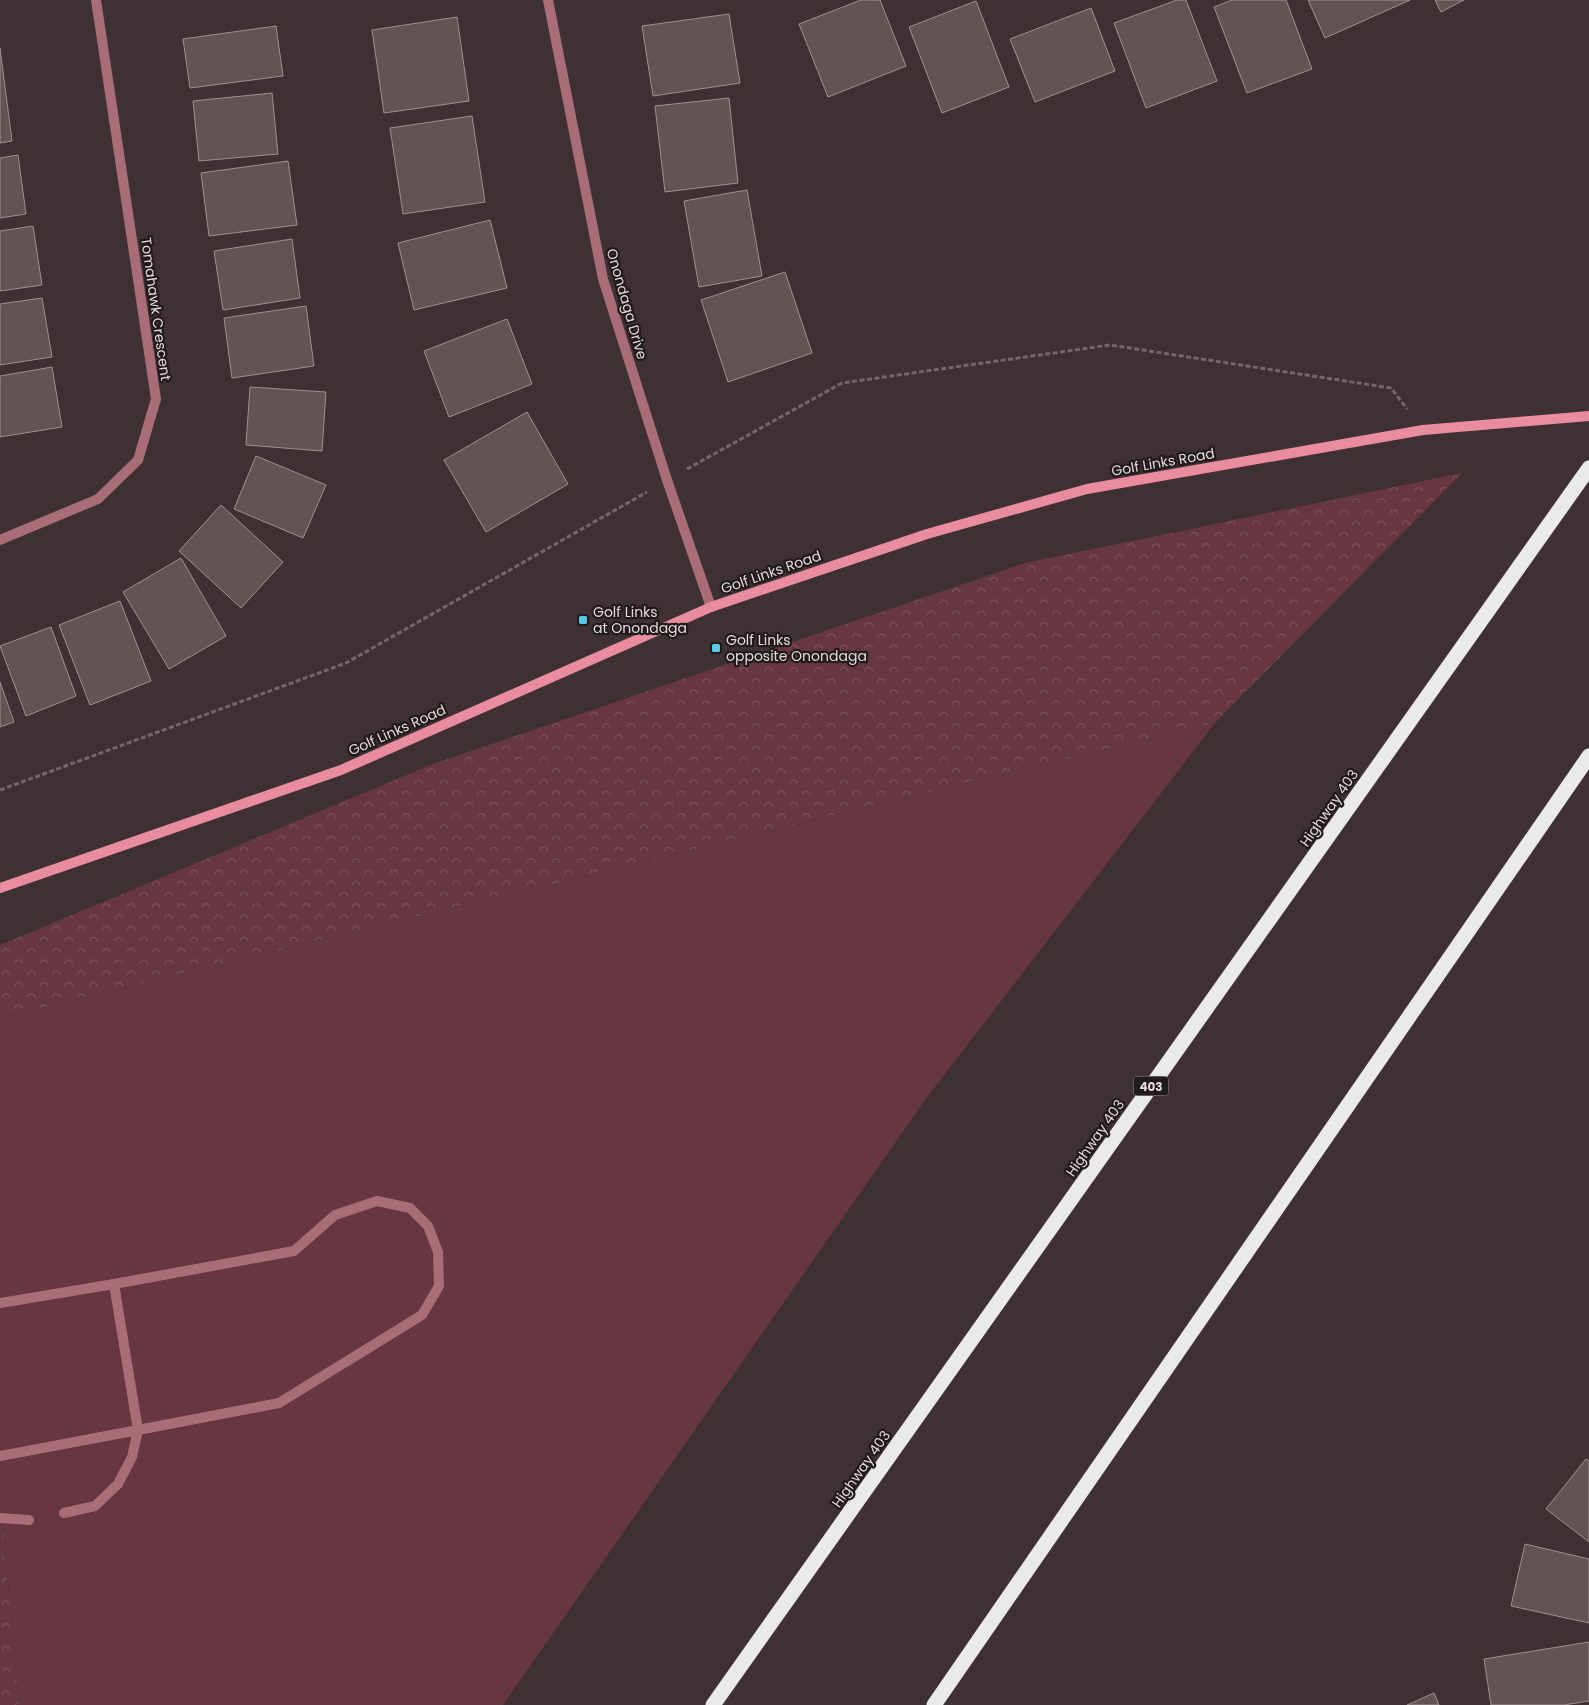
<svg xmlns="http://www.w3.org/2000/svg" width="1589" height="1705" viewBox="0 0 1589 1705" font-family="Poppins,sans-serif">
<style>
.grass{fill:#663641}
.forest{fill:url(#forest-crowns)}
.building{fill:#635355;stroke:#a29093}
.lines{fill:none;stroke-linecap:round;stroke-linejoin:round}
.path{stroke:#74676a;stroke-width:3;stroke-dasharray:5 2.5;stroke-linecap:butt}
.lane{stroke:#a96d79;stroke-width:10}
.street{stroke:#a96d79;stroke-width:10}
.secondary{stroke:#ea8ca0;stroke-width:10}
.highway{stroke:#eaeaea;stroke-width:15}
.poi-dot{fill:#58c8e4;stroke:#211a1b;stroke-width:2}
.labels{text-anchor:middle;dominant-baseline:central;stroke-width:4.5;stroke-linejoin:round;paint-order:stroke}
.shield{fill:#211a1b;stroke:#a89fa1;stroke-width:1}
.shield-label{font-size:12px;font-weight:bold;fill:#e2d8da}
.street-label{font-size:14px;fill:#e2d8da;stroke:#211a1b}
.poi-label{font-size:14px;fill:#e2d8da;stroke:#211a1b;text-anchor:start}
</style>
<defs>
<pattern id="forest-crowns" width="20" height="18" patternUnits="userSpaceOnUse" patternTransform="scale(1.25)"><rect width="20" height="18" fill="#663641"/><path d="M2 6a3 3 0 1 1 6 0M12 15a3 3 0 1 1 6 0" fill="none" stroke="#7c525c"/></pattern>
</defs>
<rect width="100%" height="100%" fill="#3f3033"/>
<path class="grass" d="M 1215,723 L 925,1100 L 503,1705 L 19,1705 L 0,1493 L 0,1018 Z"/>
<g class="forest">
<path d="M 1462,473 L 1215,723 L 0,1018 L 0,945 L 433,764 L 1025,563 Z"/>
<path d="M 0,1493 L 19,1705 L 0,1705 Z"/>
</g>
<g class="building">
<path d="M 861,0 L 880,0 L 906,66 L 828,97 L 799,24 Z"/>
<path d="M 1177,0 L 1186,0 L 1217,81 L 1146,108 L 1114,23 Z"/>
<path d="M 1232,0 L 1286,0 L 1312,69 L 1247,93 L 1214,7 Z"/>
<path d="M 1308,0 L 1410,0 L 1325,38 Z"/>
<path d="M 1435,0 L 1464,0 L 1441,12 Z"/>
<path d="M 976,1 L 1009,87 L 942,113 L 909,27 Z"/>
<path d="M 1091,8 L 1115,71 L 1035,102 L 1010,39 Z"/>
<path d="M 729,14 L 740,83 L 653,96 L 642,26 Z"/>
<path d="M 457,17 L 469,101 L 384,113 L 372,30 Z"/>
<path d="M 276,26 L 283,76 L 190,88 L 183,39 Z"/>
<path d="M 0,48 L 12,141 L 0,143 Z"/>
<path d="M 272,93 L 278,154 L 199,161 L 193,101 Z"/>
<path d="M 729,98 L 738,183 L 665,192 L 655,106 Z"/>
<path d="M 472,116 L 485,202 L 403,214 L 390,128 Z"/>
<path d="M 18,155 L 26,214 L 0,218 L 0,158 Z"/>
<path d="M 288,161 L 297,225 L 209,236 L 201,173 Z"/>
<path d="M 747,190 L 762,276 L 699,287 L 684,201 Z"/>
<path d="M 490,220 L 507,288 L 414,310 L 398,243 Z"/>
<path d="M 33,226 L 42,285 L 0,291 L 0,231 Z"/>
<path d="M 292,239 L 300,298 L 223,310 L 214,251 Z"/>
<path d="M 785,272 L 812,353 L 728,382 L 701,300 Z"/>
<path d="M 42,298 L 52,357 L 0,365 L 0,304 Z"/>
<path d="M 306,306 L 314,366 L 232,378 L 224,318 Z"/>
<path d="M 507,319 L 532,384 L 449,417 L 424,351 Z"/>
<path d="M 52,367 L 62,427 L 0,437 L 0,376 Z"/>
<path d="M 250,387 L 326,392 L 322,451 L 246,445 Z"/>
<path d="M 527,412 L 568,484 L 486,532 L 444,460 Z"/>
<path d="M 256,456 L 326,485 L 303,538 L 234,509 Z"/>
<path d="M 221,505 L 283,562 L 241,608 L 179,551 Z"/>
<path d="M 181,558 L 226,636 L 169,669 L 123,592 Z"/>
<path d="M 120,601 L 151,681 L 90,705 L 59,625 Z"/>
<path d="M 51,627 L 76,696 L 26,716 L 0,646 Z"/>
<path d="M 0,682 L 14,722 L 0,727 Z"/>
<path d="M 1586,1459 L 1589,1461 L 1589,1542 L 1546,1509 Z"/>
<path d="M 1525,1544 L 1589,1559 L 1589,1623 L 1511,1606 Z"/>
<path d="M 1589,1642 L 1589,1701 L 1564,1705 L 1491,1705 L 1484,1659 Z"/>
<path d="M 1434,1693 L 1439,1705 L 1407,1705 Z"/>
</g>
<g class="lines">
<g class="path">
<path d="M 687,469 L 842,383 L 1110,345 L 1391,388 L 1407,409"/>
<path d="M 0,790 L 346,663 L 647,492"/>
</g>
<g class="lane">
<path d="M 0,1303 L 114,1284 L 138,1430 L 0,1456"/>
<path d="M 64,1513 L 95,1506 L 118,1484 L 132,1457 L 138,1430 L 279,1403 L 422,1315 L 439,1286 L 438,1252 L 428,1226 L 410,1208 L 377,1201 L 335,1215 L 294,1251 L 114,1284"/>
<path d="M 0,1518 L 29,1520"/>
</g>
<g class="street">
<path d="M 548,0 L 603,279 L 667,480 L 711,607"/>
<path d="M 0,540 L 98,499 L 138,460 L 156,399 L 96,0"/>
</g>
<path class="secondary" d="M 0,888 L 341,770 L 711,607 L 927,534 L 1087,489 L 1423,430 L 1589,416"/>
<g class="highway">
<path d="M 713,1705 L 1589,468"/>
<path d="M 934,1705 L 1589,756"/>
</g>
</g>
<g class="poi-dot">
<rect x="578" y="615" width="10" height="10" rx="2.5"/>
<rect x="711" y="643" width="10" height="10" rx="2.5"/>
</g>
<g class="labels">
<rect class="shield" x="1133.5" y="1076.5" width="35" height="19" rx="4"/>
<g class="shield-label">
<text x="1151" y="1086">403</text>
</g>
<g class="street-label">
<text transform="translate(627 304) rotate(74)">Onondaga Drive</text>
<text transform="translate(156 309) rotate(82)">Tomahawk Crescent</text>
<text transform="translate(1163 462) rotate(-10)">Golf Links Road</text>
<text transform="translate(771 572) rotate(-19)">Golf Links Road</text>
<text transform="translate(397 730) rotate(-24)">Golf Links Road</text>
<text transform="translate(1329 808) rotate(-55)">Highway 403</text>
<text transform="translate(1095 1138) rotate(-55)">Highway 403</text>
<text transform="translate(861 1469) rotate(-55)">Highway 403</text>
</g>
<g class="poi-label">
<text x="593" y="612">Golf Links<tspan x="593" dy="16">at Onondaga</tspan></text>
<text x="726" y="640">Golf Links<tspan x="726" dy="16">opposite Onondaga</tspan></text>
</g>
</g>
</svg>
